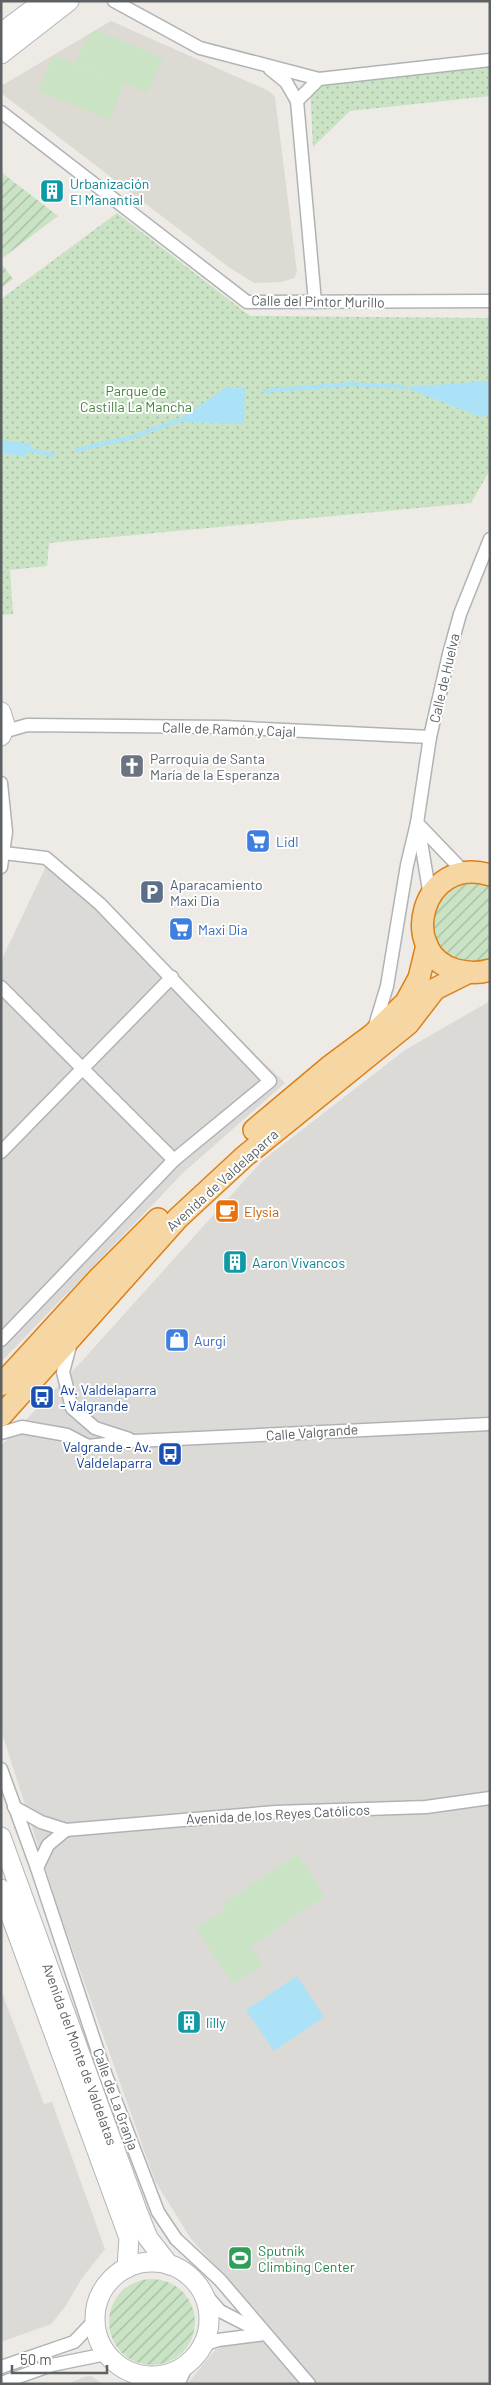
<svg xmlns="http://www.w3.org/2000/svg" width="491" height="2385" viewBox="0 0 491 2385" font-family="Barlow,sans-serif">
<style>
.industrial{fill:#dcdad7}
.education{fill:#dddad3}
.grass{fill:#c9e3c4}
.park{fill:url(#park-dots)}
.garden{fill:url(#garden-furrows)}
.water{fill:#abe2f7}
.lines{fill:none;stroke-linecap:round;stroke-linejoin:round}
.stream{stroke:#abe2f7;stroke-width:4}
.minor-casing{stroke:#b0b3b6;stroke-width:15}
.tertiary-casing{stroke:#b0b3b6;stroke-width:19}
.secondary-casing{stroke:#b1b5b8;stroke-width:21}
.trunk-casing{stroke:#de7f15;stroke-width:24}
.minor{stroke:#fff;stroke-width:12}
.tertiary{stroke:#fff;stroke-width:16}
.secondary{stroke:#fff;stroke-width:19}
.trunk{stroke:#f6d7a3;stroke-width:21}
.labels{text-anchor:middle;dominant-baseline:central;stroke-width:4;stroke-linejoin:round;paint-order:stroke}
.culture-label{font-size:14px;fill:#0d838f;stroke:#fff;text-anchor:start}
.street-label{font-size:14px;fill:#5d6164;stroke:#fff}
.park-label{font-size:14px;fill:#45823d;stroke:#fff}
.worship-label{font-size:14px;fill:#5b616d;stroke:#fff;text-anchor:start}
.shop-label{font-size:14px;fill:#366cbe;stroke:#fff;text-anchor:start}
.service-label{font-size:14px;fill:#4e5e75;stroke:#fff;text-anchor:start}
.food-label{font-size:14px;fill:#c56008;stroke:#fff;text-anchor:start}
.transit-label{font-size:14px;fill:#164399;stroke:#fff;text-anchor:start}
.leisure-label{font-size:14px;fill:#27864d;stroke:#fff;text-anchor:start}
</style>
<defs>
<pattern id="park-dots" width="8" height="8" patternUnits="userSpaceOnUse" patternTransform="scale(1.25)"><rect width="8" height="8" fill="#c9e3c4"/><path d="M2 2h.1M6 6h.1" fill="none" stroke="#a6bba3" stroke-width="1.8" stroke-linecap="round"/></pattern>
<pattern id="garden-furrows" width="10" height="10" patternUnits="userSpaceOnUse" patternTransform="scale(1.25)"><rect width="10" height="10" fill="#c9e3c4"/><path d="M-1 1l2-2M0 10L10 0M9 11l2-2" fill="none" stroke="#a6bba3"/></pattern>
</defs>
<rect width="100%" height="100%" fill="#eeeae5"/>
<g class="industrial">
<path d="M 51,856 L 285,1083 L 184,1172 L 1,1362 L 1,961 Z"/>
<path d="M 490,1001 L 490,2384 L 187,2384 L 215,2350 L 227,2344 L 261,2316 L 191,2239 L 155,2181 L 59,1911 L 1,1730 L 1,1446 L 81,1362 L 263,1160 L 405,1050 Z"/>
<path d="M 1,1990 L 44,2104 L 52,2102 L 105,2249 L 82,2278 L 65,2307 L 51,2324 L 1,2342 Z"/>
<path d="M 91,2376 L 103,2384 L 68,2384 L 84,2377 Z"/>
</g>
<path class="education" d="M 111,21 L 269,91 L 275,97 L 297,272 L 294,278 L 282,282 L 254,283 L 227,266 L 1,93 L 1,86 Z"/>
<g class="grass">
<path d="M 95,30 L 163,58 L 147,93 L 124,83 L 110,120 L 38,91 L 53,55 L 120,82 L 76,63 L 87,37 Z"/>
<path d="M 298,1854 L 325,1896 L 251,1946 L 263,1965 L 233,1984 L 196,1928 L 226,1909 L 223,1904 Z"/>
</g>
<g class="park">
<path d="M 490,67 L 490,96 L 350,111 L 313,147 L 310,85 Z"/>
<path d="M 117,213 L 250,316 L 490,318 L 490,470 L 471,503 L 49,543 L 47,566 L 10,570 L 13,614 L 1,615 L 1,299 Z"/>
</g>
<g class="garden">
<path d="M 1,172 L 58,216 L 1,259 Z"/>
<path d="M 1,263 L 13,279 L 1,288 Z"/>
<path d="M 490,880 L 490,964 L 448,960 L 429,935 L 431,904 L 451,882 Z"/>
<circle cx="152" cy="2322" r="43"/>
</g>
<g class="water">
<path d="M 490,381 L 490,414 L 481,417 L 404,387 Z"/>
<path d="M 227,387 L 245,388 L 244,424 L 175,422 Z"/>
<path d="M 1,440 L 31,444 L 30,450 L 24,457 L 1,453 Z"/>
<path d="M 297,1976 L 324,2017 L 274,2051 L 246,2010 Z"/>
</g>
<g class="lines">
<g class="stream">
<path d="M 264,391 L 350,384 L 404,387"/>
<path d="M 26,449 L 53,455"/>
<path d="M 76,450 L 133,437 L 179,420"/>
</g>
<defs>
<g id="minor">
<path d="M 114,1 L 200,48 L 319,79 L 490,60"/>
<path d="M 270,69 L 286,82 L 297,101"/>
<path d="M 1,112 L 247,302 L 490,301"/>
<path d="M 315,302 L 297,101 L 319,79"/>
<path d="M 3,732 L 27,725 L 224,727 L 430,737"/>
<path d="M 1,783 L 6,832 L 1,867"/>
<path d="M 417,823 L 464,872"/>
<path d="M 419,830 L 430,896"/>
<path d="M 1,987 L 174,1160"/>
<path d="M 374,1029 L 387,986 L 407,865 L 417,823 L 430,737 L 449,654 L 460,614 L 490,539"/>
<path d="M 1,1152 L 172,977"/>
<path d="M 1,1340 L 174,1160 L 270,1081 L 100,904 L 46,858 L 4,853"/>
<path d="M 71,1342 L 63,1372 L 72,1408 L 95,1428 L 129,1439"/>
<path d="M 1,1433 L 22,1427 L 67,1435 L 88,1446 L 134,1441 L 490,1424"/>
<path d="M 1,1769 L 37,1868 L 105,2073 L 158,2212 L 176,2239 L 220,2280 L 309,2384"/>
<path d="M 14,1807 L 41,1822 L 66,1830 L 276,1812 L 426,1807 L 490,1798"/>
<path d="M 37,1868 L 48,1845 L 66,1830"/>
<path d="M 200,2288 L 220,2311 L 261,2332"/>
<path d="M 203,2345 L 218,2340 L 265,2334"/>
<path d="M 1,2367 L 74,2342 L 95,2320"/>
<path d="M 1,2383 L 52,2365 L 106,2354"/>
</g>
<g id="tertiary">
<path d="M 133,2373 L 143,2384"/>
<path d="M 176,2384 L 184,2367"/>
</g>
<g id="secondary">
<path d="M 1,33 L 44,1"/>
<path d="M 1,54 L 69,1"/>
<path d="M 1,712 L 5,725 L 1,736"/>
<path d="M 1,1837 L 138,2213 L 148,2238 L 169,2265"/>
<path d="M 1,1889 L 129,2238 L 127,2268"/>
<circle cx="152" cy="2319" r="57"/>
</g>
<g id="trunk">
<path d="M 490,875 C 421,854 397,954 456,970 C 468,973 478,974 490,970"/>
<path d="M 254,1130 L 329,1067 L 372,1035 L 406,1002 L 419,978 L 427,945"/>
<path d="M 1,1385 L 97,1280 L 158,1219"/>
<path d="M 1,1416 L 178,1218 L 245,1156 L 408,1024 L 435,989 L 467,973"/>
</g>
</defs>
<use href="#minor" class="minor-casing"/>
<use href="#tertiary" class="tertiary-casing"/>
<use href="#secondary" class="secondary-casing"/>
<use href="#trunk" class="trunk-casing"/>
<use href="#minor" class="minor"/>
<use href="#tertiary" class="tertiary"/>
<use href="#secondary" class="secondary"/>
<use href="#trunk" class="trunk"/>
</g>
<defs>
<symbol id="building-square" viewBox="-11 -11 22 22"><rect x="-9" y="-9" width="18" height="18" rx="4" fill="#0f9aa8" stroke="#fff"/><path d="M-4-6H4V6H1V3H-1V6H-4ZM-2.5-4.3h1.7v1.8h-1.7ZM.8-4.3h1.7v1.8H.8ZM-2.5-1h1.7V.8h-1.7ZM.8-1h1.7V.8H.8Z" fill="#fff"/></symbol>
<symbol id="church-square" viewBox="-11 -11 22 22"><rect x="-9" y="-9" width="18" height="18" rx="4" fill="#6b7280" stroke="#fff"/><path d="M-1.2-6h2.4v3.5h3.3v2.4h-3.3V6h-2.4V-.1h-3.3v-2.4h3.3Z" fill="#fff"/></symbol>
<symbol id="supermarket-square" viewBox="-11 -11 22 22"><rect x="-9" y="-9" width="18" height="18" rx="4" fill="#3f7fe0" stroke="#fff"/><path d="M-6-5.5h2.5l.6 2H6L4.5 2H-2.5L-4.4-4H-6ZM-1.5 3.2a1.3 1.3 0 1 0 .1 0ZM3 3.2a1.3 1.3 0 1 0 .1 0Z" fill="#fff"/></symbol>
<symbol id="parking-square" viewBox="-11 -11 22 22"><rect x="-9" y="-9" width="18" height="18" rx="4" fill="#5c6f8a" stroke="#fff"/><path d="M-3.5-5.5H1a3.5 3.5 0 0 1 0 7H-1V5.5H-3.5ZM-1-3.4V-.6H.8a1.4 1.4 0 0 0 0-2.8Z" fill="#fff"/></symbol>
<symbol id="cafe-square" viewBox="-11 -11 22 22"><rect x="-9" y="-9" width="18" height="18" rx="4" fill="#e8710a" stroke="#fff"/><path d="M-5.5-4.5H6V0H3Q3 3.5 0 3.5H-2.5Q-5.5 3.5-5.5 0ZM3-3.2v2h1.7v-2ZM-6 4.5H4V6H-6Z" fill="#fff"/></symbol>
<symbol id="shop-square" viewBox="-11 -11 22 22"><rect x="-9" y="-9" width="18" height="18" rx="4" fill="#3f7fe0" stroke="#fff"/><path d="M-5-2.5h2.3a2.7 3.5 0 0 1 5.4 0H5L5.5 6h-11ZM-1.5-2.5h3a1.5 2.3 0 0 0-3 0Z" fill="#fff"/></symbol>
<symbol id="bus-square" viewBox="-11 -11 22 22"><rect x="-9" y="-9" width="18" height="18" rx="4" fill="#1a4fb4" stroke="#fff"/><path d="M-5-6H5V4H4V6H2V4H-2V6H-4V4H-5ZM-3.5-4V0h7V-4ZM-3.5 1.2v1.5H-2V1.2ZM2 1.2v1.5H3.5V1.2Z" fill="#fff"/></symbol>
<symbol id="stadium-square" viewBox="-11 -11 22 22"><rect x="-9" y="-9" width="18" height="18" rx="4" fill="#2e9e5b" stroke="#fff"/><path d="M0-5a6.5 5 0 1 0 0 10a6.5 5 0 1 0 0-10ZM-3.5-1.8h7v3.6h-7Z" fill="#fff"/></symbol>
</defs>
<g fill-rule="evenodd">
<use href="#building-square" x="38" y="177" width="28" height="28"/>
<use href="#church-square" x="118" y="752" width="28" height="28"/>
<use href="#supermarket-square" x="244" y="827" width="28" height="28"/>
<use href="#parking-square" x="138" y="878" width="28" height="28"/>
<use href="#supermarket-square" x="167" y="915" width="28" height="28"/>
<use href="#cafe-square" x="213" y="1197" width="28" height="28"/>
<use href="#building-square" x="221" y="1248" width="28" height="28"/>
<use href="#shop-square" x="163" y="1326" width="28" height="28"/>
<use href="#bus-square" x="28" y="1383" width="28" height="28"/>
<use href="#bus-square" x="156" y="1440" width="28" height="28"/>
<use href="#building-square" x="175" y="2008" width="28" height="28"/>
<use href="#stadium-square" x="226" y="2244" width="28" height="28"/>
</g>
<g class="labels">
<g class="culture-label">
<text x="70" y="183">Urbanización<tspan x="70" dy="16">El Manantial</tspan></text>
<text x="252" y="1262">Aaron Vivancos</text>
<text x="206" y="2022">lilly</text>
</g>
<g class="street-label">
<text transform="translate(318 301) rotate(1)">Calle del Pintor Murillo</text>
<text transform="translate(444 678) rotate(-77)">Calle de Huelva</text>
<text transform="translate(229 729) rotate(2)">Calle de Ramón y Cajal</text>
<text transform="translate(222 1180) rotate(-42)">Avenida de Valdelaparra</text>
<text transform="translate(312 1432) rotate(-4)">Calle Valgrande</text>
<text transform="translate(278 1814) rotate(-3)">Avenida de los Reyes Católicos</text>
<text transform="translate(80 2054) rotate(70)">Avenida del Monte de Valdelatas</text>
<text transform="translate(116 2099) rotate(70)">Calle de La Granja</text>
</g>
<g class="park-label">
<text x="136" y="390">Parque de<tspan x="136" dy="16">Castilla La Mancha</tspan></text>
</g>
<g class="worship-label">
<text x="150" y="758">Parroquia de Santa<tspan x="150" dy="16">María de la Esperanza</tspan></text>
</g>
<g class="shop-label">
<text x="276" y="841">Lidl</text>
<text x="198" y="929">Maxi Dia</text>
<text x="194" y="1340">Aurgi</text>
</g>
<g class="service-label">
<text x="170" y="884">Aparacamiento<tspan x="170" dy="16">Maxi Dia</tspan></text>
</g>
<g class="food-label">
<text x="244" y="1211">Elysia</text>
</g>
<g class="transit-label">
<text x="60" y="1389">Av. Valdelaparra<tspan x="60" dy="16">- Valgrande</tspan></text>
<text x="152" y="1446" text-anchor="end">Valgrande - Av.<tspan x="152" dy="16">Valdelaparra</tspan></text>
</g>
<g class="leisure-label">
<text x="258" y="2250">Sputnik<tspan x="258" dy="16">Climbing Center</tspan></text>
</g>
</g>
<rect width="491" height="2385" fill="none" stroke="#5d6164" stroke-width="5"/>
<path d="M12 2365v8h95v-8" fill="none" stroke="#5d6164" stroke-width="2.5"/>
<text x="20" y="2365" font-size="15" fill="#5d6164" stroke="#ffffff" stroke-width="4" paint-order="stroke">50 m</text>
</svg>
